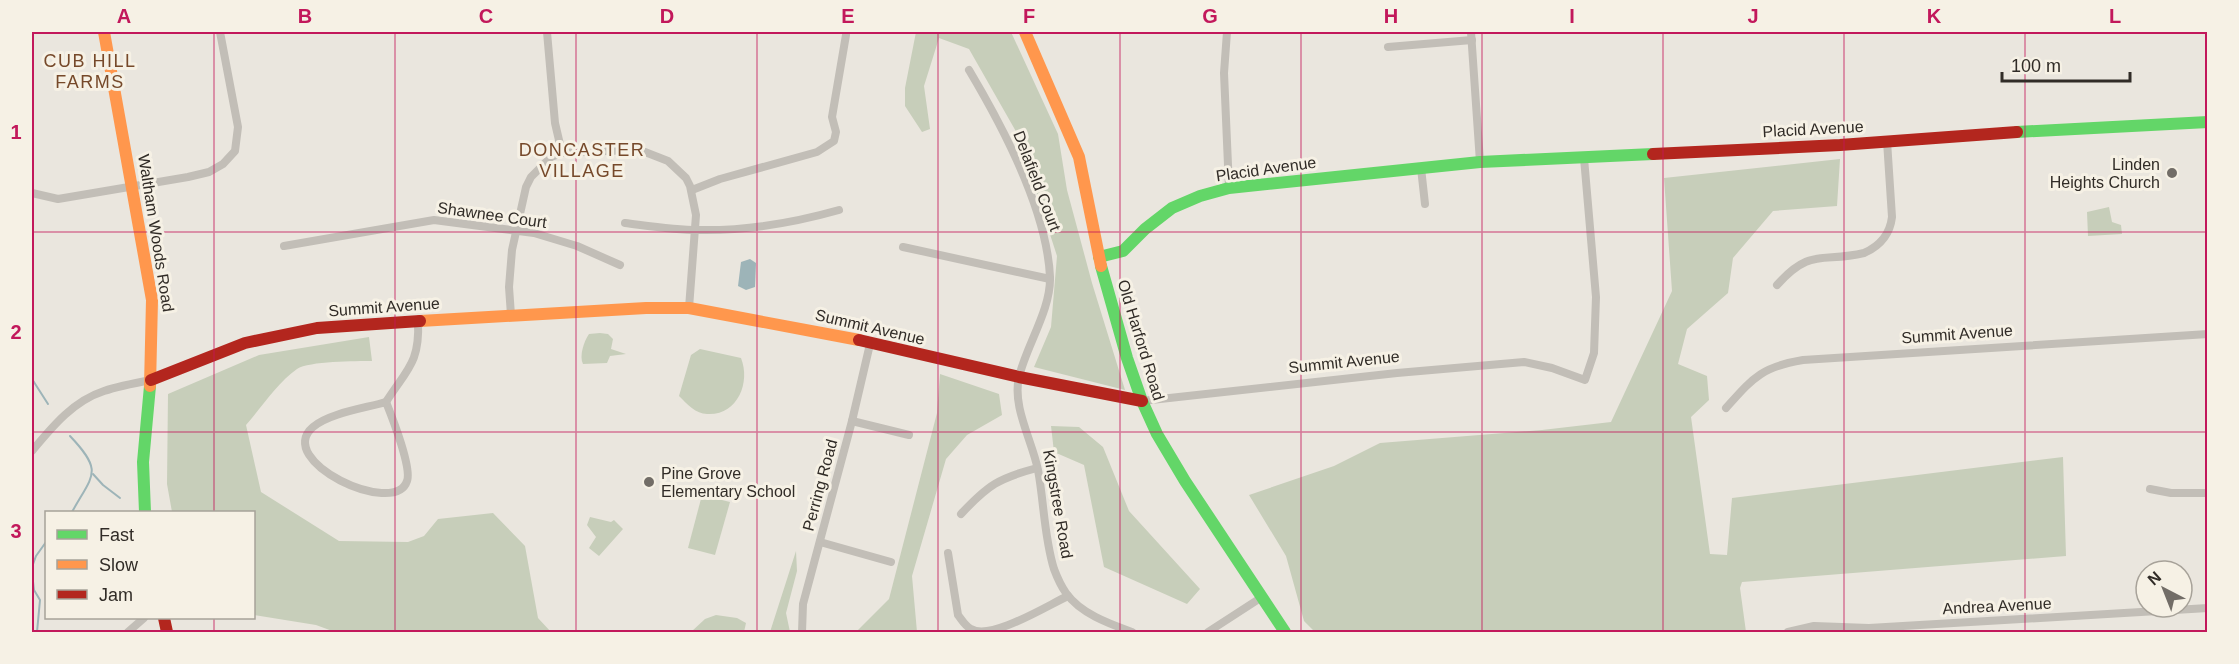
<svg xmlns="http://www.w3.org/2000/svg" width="2239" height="664" viewBox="0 0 2239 664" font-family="Arial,sans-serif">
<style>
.green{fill:#c7ceba}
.water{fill:#9db4b8}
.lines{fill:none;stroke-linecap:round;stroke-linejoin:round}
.stream{stroke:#9db4b8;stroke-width:2}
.street{stroke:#c2beb7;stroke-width:8}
.fast{stroke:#63d668;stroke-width:12}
.slow{stroke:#ff974d;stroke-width:12}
.jam{stroke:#b3261e;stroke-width:12}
.grid{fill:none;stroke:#c2185b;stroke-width:1.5;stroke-opacity:0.55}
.poi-dot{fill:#726d67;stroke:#f6f1e5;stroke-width:2}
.labels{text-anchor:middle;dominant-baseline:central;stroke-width:6;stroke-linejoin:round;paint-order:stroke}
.street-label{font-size:16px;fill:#312c27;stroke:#f6f1e5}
.poi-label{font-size:16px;fill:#312c27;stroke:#f6f1e5;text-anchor:end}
.neighbourhood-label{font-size:18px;letter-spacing:1.5px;fill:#76492a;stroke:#f6f1e5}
.neatline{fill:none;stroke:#c2185b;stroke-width:2}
.grid-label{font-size:20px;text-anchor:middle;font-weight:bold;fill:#c2185b}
</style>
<rect width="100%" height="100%" fill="#eae6de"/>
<g class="green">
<path d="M 916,32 L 1011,32 L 1058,134 L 1067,190 L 1092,283 L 1125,390 L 1034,367 L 1051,327 L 1057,256 L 1018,135 L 969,49 L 939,38 L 924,86 L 930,129 L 922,132 L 905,106 L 905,88 Z"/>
<path d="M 1840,159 L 1837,206 L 1773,211 L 1733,258 L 1728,293 L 1687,329 L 1678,364 L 1707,376 L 1709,400 L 1691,417 L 1710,554 L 1727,555 L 1732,498 L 2063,457 L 2066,556 L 1742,582 L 1740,588 L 1746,632 L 1315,632 L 1304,621 L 1286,556 L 1249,495 L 1334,466 L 1380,443 L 1542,430 L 1611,422 L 1672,291 L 1664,178 Z"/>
<path d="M 2109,207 L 2112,222 L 2121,225 L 2122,234 L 2088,236 L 2087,212 Z"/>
<path d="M 600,333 L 608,334 L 613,339 L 611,349 L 626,354 L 610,356 L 607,363 L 583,364 C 579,356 584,341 589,334 Z"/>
<path d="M 369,337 L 372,361 C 356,361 309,361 297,369 C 278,382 261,408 246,425 L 261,492 L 339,541 L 408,542 L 424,536 L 438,519 L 493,513 L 525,546 L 538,618 L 551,632 L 335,632 L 316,625 L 254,615 L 254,512 L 172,512 L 167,484 L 168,394 L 259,355 Z"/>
<path d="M 700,349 L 741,358 C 751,383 737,416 707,414 C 696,414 687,404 679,396 L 691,355 Z"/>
<path d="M 940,374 L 999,394 L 1002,415 L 967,435 L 946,459 L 912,576 L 917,632 L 856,632 L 889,599 L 937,413 Z"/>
<path d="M 1051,426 L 1079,427 L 1103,447 L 1129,511 L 1200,589 L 1187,604 L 1104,567 L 1084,465 L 1054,452 Z"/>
<path d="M 702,495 L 730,502 L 715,555 L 688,548 Z"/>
<path d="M 590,517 L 611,522 L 614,520 L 623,529 L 599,556 L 589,548 L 596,537 L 587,525 Z"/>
<path d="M 796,551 L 797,571 L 786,613 L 790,632 L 770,632 Z"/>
<path d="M 716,615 L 737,618 L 746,623 L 744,632 L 691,632 L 705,619 Z"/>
</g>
<path class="water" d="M 750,259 L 756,263 L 755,287 L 746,290 L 738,286 L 741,262 Z"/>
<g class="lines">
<g class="stream">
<path d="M 32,379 L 48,404"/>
<path d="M 70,436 C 104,472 93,474 72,512"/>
<path d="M 93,474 L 103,485 L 120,498"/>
<path d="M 32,567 L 36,556 L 46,542"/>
<path d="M 32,573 L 34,590 L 40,600 L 37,632"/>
</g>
<g class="street">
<path d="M 547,32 L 555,123 L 562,153"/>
<path d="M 1227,32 L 1224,73 L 1229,188"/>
<path d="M 1471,32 L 1480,162"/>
<path d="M 1388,47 L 1472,40"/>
<path d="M 969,70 C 1003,127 1047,211 1050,277 C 1051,310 1026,346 1019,377 C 1012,407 1032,440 1038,470 C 1044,502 1044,537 1054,569 C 1057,577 1061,586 1066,593 C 1081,614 1110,624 1132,632"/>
<path d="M 1421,168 L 1425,204"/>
<path d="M 692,190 L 720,179 L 817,152 L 834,141 L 836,132 L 832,117 L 846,35"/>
<path d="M 32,193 L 58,199 L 188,177 L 209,172 L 223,164 L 235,151 L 238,127 L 220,32"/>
<path d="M 625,223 C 649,226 674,230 698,230 C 747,231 793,223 839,210"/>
<path d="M 284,246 L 434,220 L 534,233 L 577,246 L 620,265"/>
<path d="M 903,247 L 1050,279"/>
<path d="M 1777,285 C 1811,247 1822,263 1864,253 C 1880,246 1890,234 1892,217 L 1887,141"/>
<path d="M 511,315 L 509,287 L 512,250 L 526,187 L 531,177 L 551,157 L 562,153 L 631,150 L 645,152 L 668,161 L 686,178 L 690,186 L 696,215 L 689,308"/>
<path d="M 1142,401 L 1397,373 L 1524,362 L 1552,368 L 1585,380 L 1594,353 L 1596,297 L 1584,158"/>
<path d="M 386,402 C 392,417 412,468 407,481 C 395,518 273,461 313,427 C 329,413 366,408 386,402 Z"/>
<path d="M 386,402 C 407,369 420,363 418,321"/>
<path d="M 1726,408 C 1753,378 1761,367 1803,360 L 2208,334"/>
<path d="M 852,421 L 909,435"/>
<path d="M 32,451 C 52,427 73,401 104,391 C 119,386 135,383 151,380"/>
<path d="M 2150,489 L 2171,493 L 2208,493"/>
<path d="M 961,514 C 988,485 999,478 1037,468"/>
<path d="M 820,542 L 891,562"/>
<path d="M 948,553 L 958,615 C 962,620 965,626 971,629 C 991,641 1048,605 1068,596"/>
<path d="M 128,632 L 144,618"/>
<path d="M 802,632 L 803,604 L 852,421 L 870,344"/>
<path d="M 1208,632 L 1262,597"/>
<path d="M 1788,632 L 1814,626 L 1869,628 L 2208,608"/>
</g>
<g class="fast">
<path d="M 2017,132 L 2208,122"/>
<path d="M 1099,257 L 1123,251 L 1145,229 L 1172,208 L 1200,196 L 1229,188 L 1480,162 L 1653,154"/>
<path d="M 1101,266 L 1127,358 L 1142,401 L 1157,434 L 1185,481 L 1285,632"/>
<path d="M 145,512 L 143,462 L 150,386"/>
</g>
<g class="slow">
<path d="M 104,32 L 152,300 L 150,386"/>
<path d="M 1025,32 L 1079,157 L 1101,266"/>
<path d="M 420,321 L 646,308 L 689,308 L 859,340"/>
</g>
<g class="jam">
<path d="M 1653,154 L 1840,145 L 2017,132"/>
<path d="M 859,340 L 1019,377 L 1142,401"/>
<path d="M 151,380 L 245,343 L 317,328 L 420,321"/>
<path d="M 164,618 L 167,632"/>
</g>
</g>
<path class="grid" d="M 214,32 L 214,512M 395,32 L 395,632M 576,32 L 576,632M 757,32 L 757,632M 938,32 L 938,632M 1120,32 L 1120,632M 1301,32 L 1301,632M 1482,32 L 1482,632M 1663,32 L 1663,632M 1844,32 L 1844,632M 2025,32 L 2025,632M 32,232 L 2208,232M 32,432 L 2208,432M 214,618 L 214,632"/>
<g class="poi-dot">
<circle cx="2172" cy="173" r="6"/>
<circle cx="649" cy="482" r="6"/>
</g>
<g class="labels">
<g class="street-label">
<text transform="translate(1813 129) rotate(-3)">Placid Avenue</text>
<text transform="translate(1266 169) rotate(-8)">Placid Avenue</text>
<text transform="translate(1037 181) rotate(69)">Delafield Court</text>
<text transform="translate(492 215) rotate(8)">Shawnee Court</text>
<text transform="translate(156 233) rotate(81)">Waltham Woods Road</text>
<text transform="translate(384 307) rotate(-4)">Summit Avenue</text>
<text transform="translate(870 327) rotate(13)">Summit Avenue</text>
<text transform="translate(1957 334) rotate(-4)">Summit Avenue</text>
<text transform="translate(1141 340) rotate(73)">Old Harford Road</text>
<text transform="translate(1344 362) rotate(-6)">Summit Avenue</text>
<text transform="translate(820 485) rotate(-75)">Perring Road</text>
<text transform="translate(1058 504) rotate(80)">Kingstree Road</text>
<text transform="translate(1997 606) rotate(-3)">Andrea Avenue</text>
</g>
<g class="poi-label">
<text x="2160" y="164">Linden<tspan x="2160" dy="18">Heights Church</tspan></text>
<text x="661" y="473" text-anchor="start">Pine Grove<tspan x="661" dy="18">Elementary School</tspan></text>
</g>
<g class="neighbourhood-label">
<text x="90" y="61">CUB HILL<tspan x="90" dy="21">FARMS</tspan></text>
<text x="582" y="150">DONCASTER<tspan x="582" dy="21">VILLAGE</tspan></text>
</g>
</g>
<rect width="2239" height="664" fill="none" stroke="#f6f1e5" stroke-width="66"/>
<rect x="45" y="511" width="210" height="108" fill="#f6f1e5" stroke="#a7a299" stroke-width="1.5"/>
<rect x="57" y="530" width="30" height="9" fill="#63d668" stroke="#a7a299" stroke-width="1.5"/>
<text x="99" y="541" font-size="18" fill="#312c27">Fast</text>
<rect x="57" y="560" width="30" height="9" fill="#ff974d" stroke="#a7a299" stroke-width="1.5"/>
<text x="99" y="571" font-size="18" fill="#312c27">Slow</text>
<rect x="57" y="590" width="30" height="9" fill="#b3261e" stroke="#a7a299" stroke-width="1.5"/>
<text x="99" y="601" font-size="18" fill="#312c27">Jam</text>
<g transform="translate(2164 589) rotate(318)"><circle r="28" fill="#f6f1e5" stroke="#a7a299" stroke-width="1.5"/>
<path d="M0-4.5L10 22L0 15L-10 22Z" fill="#726d67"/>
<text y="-9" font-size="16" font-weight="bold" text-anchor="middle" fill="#312c27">N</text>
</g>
<path d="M2002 72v9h128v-9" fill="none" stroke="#312c27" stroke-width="3"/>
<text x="2011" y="72" font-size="18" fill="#312c27" stroke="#f6f1e5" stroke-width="4.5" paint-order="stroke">100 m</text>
<rect x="33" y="33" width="2173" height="598" class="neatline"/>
<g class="grid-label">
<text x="124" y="23">A</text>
<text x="305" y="23">B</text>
<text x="486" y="23">C</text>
<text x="667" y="23">D</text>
<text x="848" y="23">E</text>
<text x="1029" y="23">F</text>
<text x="1210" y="23">G</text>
<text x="1391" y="23">H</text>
<text x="1572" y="23">I</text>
<text x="1753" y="23">J</text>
<text x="1934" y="23">K</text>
<text x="2115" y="23">L</text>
<text x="16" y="139">1</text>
<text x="16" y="339">2</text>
<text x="16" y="538">3</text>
</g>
</svg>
